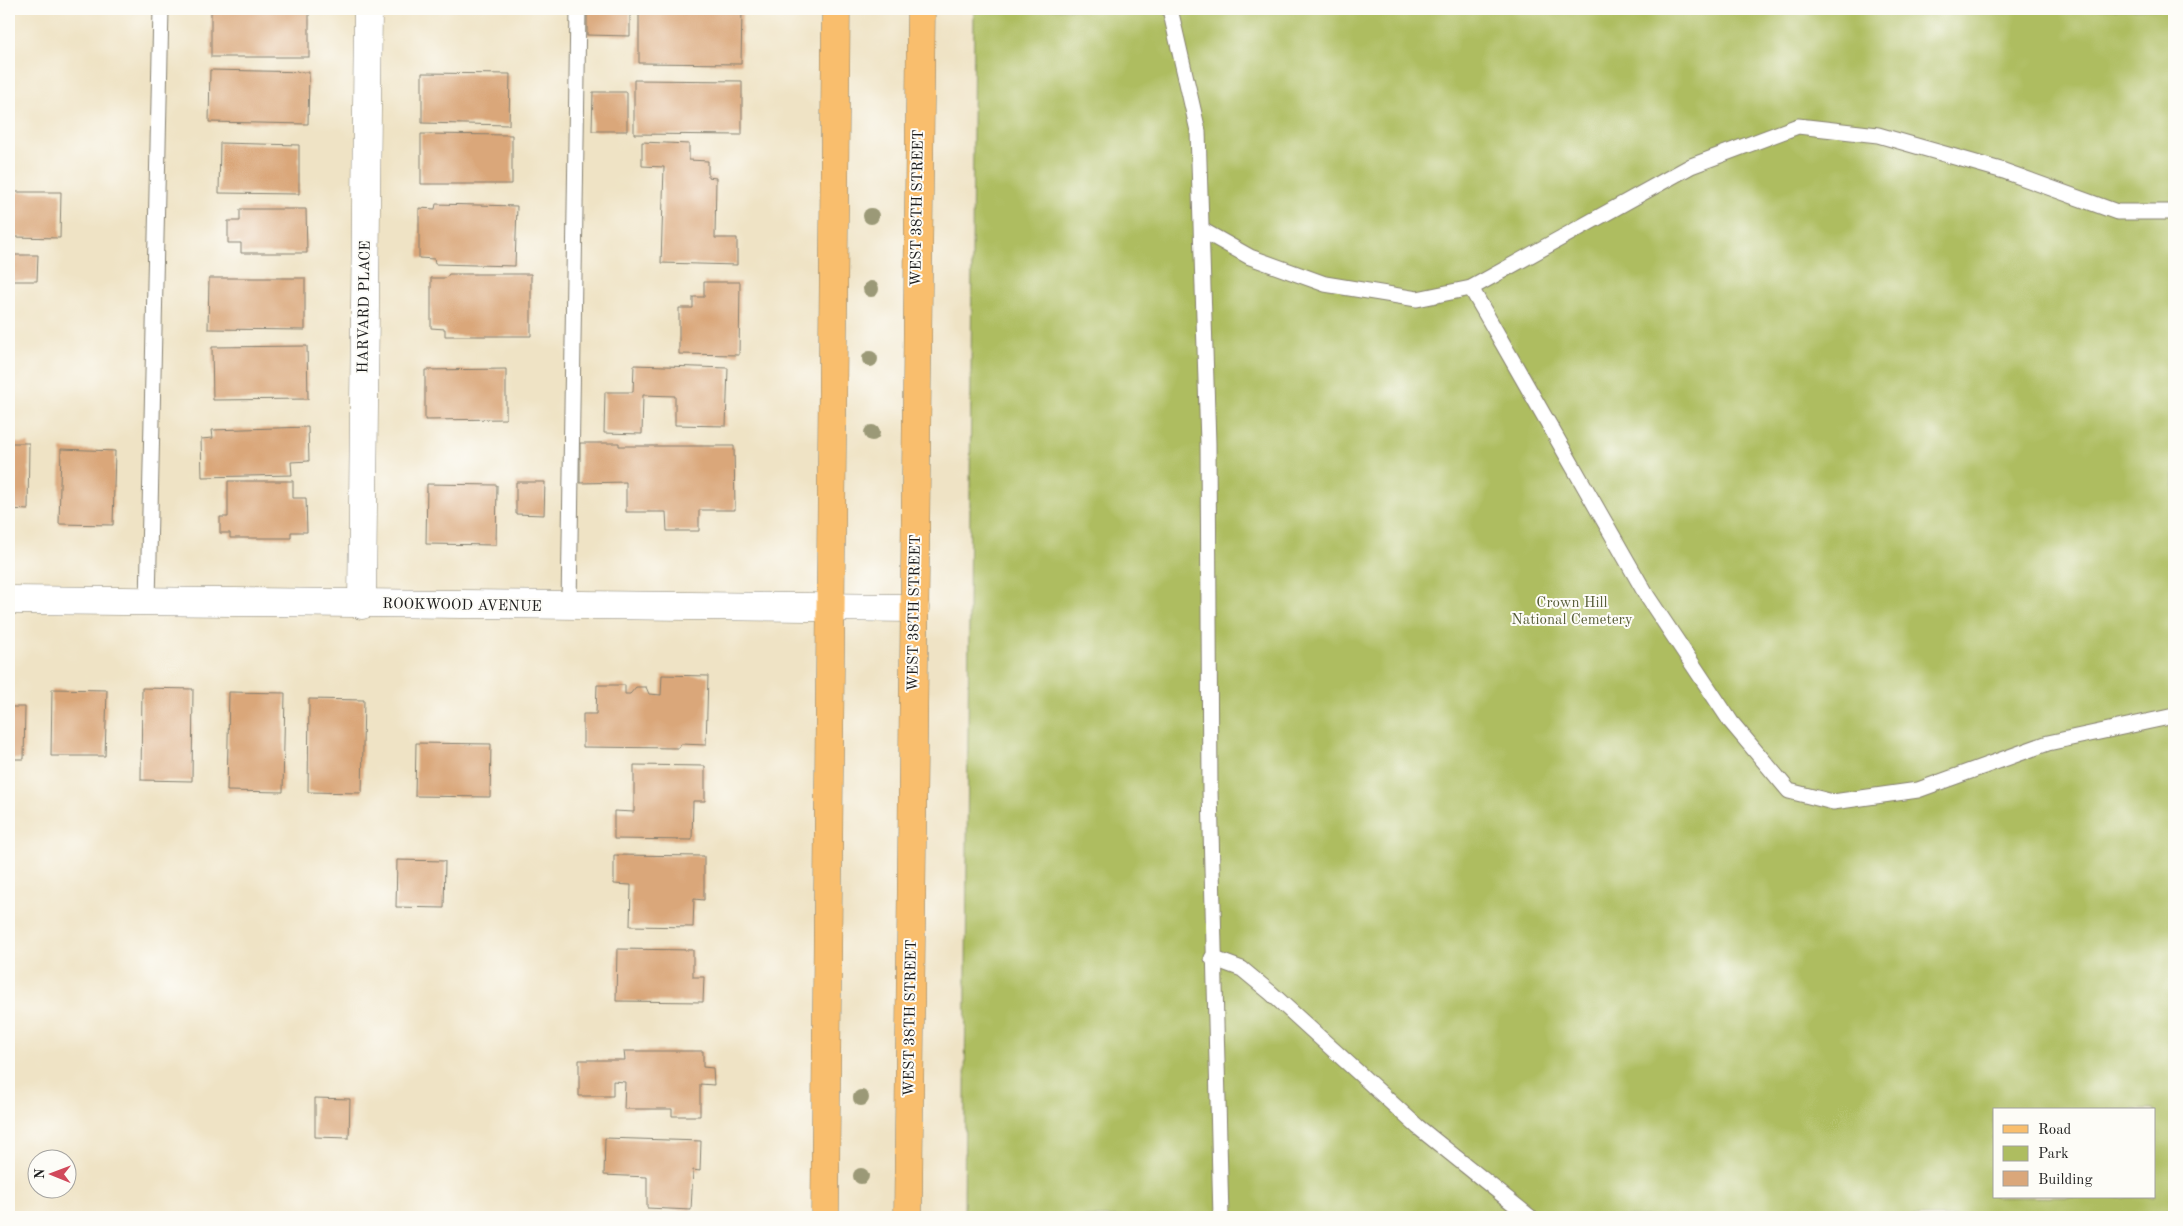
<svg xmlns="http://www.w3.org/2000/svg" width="2183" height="1226" viewBox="0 0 2183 1226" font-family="'Old Standard TT',serif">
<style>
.green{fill:#aebd60;stroke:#656c3e;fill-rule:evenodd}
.building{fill:#daa77a}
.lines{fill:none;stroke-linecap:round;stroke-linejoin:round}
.service-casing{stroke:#868070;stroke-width:17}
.minor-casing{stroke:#868070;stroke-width:29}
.primary-casing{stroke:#868070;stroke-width:29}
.service{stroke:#fff;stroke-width:15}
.minor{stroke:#fff;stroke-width:28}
.primary{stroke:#f9be6d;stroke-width:28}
.tree{fill:#9b9977}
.labels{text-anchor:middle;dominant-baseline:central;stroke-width:4;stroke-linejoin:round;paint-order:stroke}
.street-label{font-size:15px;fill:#1c1c1c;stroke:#fdfcf7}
.park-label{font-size:15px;fill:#565c37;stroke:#fdfcf7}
</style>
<rect width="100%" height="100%" fill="#fdfcf7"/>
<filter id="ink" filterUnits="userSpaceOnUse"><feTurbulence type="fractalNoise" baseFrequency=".02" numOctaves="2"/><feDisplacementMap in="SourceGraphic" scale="10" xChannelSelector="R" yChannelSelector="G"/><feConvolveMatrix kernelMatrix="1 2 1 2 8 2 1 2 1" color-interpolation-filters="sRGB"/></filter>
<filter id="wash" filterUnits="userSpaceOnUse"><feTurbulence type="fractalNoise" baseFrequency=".0096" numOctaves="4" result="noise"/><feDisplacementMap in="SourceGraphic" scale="20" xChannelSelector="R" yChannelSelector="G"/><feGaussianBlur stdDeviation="1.12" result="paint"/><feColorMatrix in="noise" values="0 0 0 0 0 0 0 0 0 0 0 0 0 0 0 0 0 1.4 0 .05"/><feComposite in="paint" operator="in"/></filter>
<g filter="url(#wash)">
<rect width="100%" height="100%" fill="#efe3c5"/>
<path class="green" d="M 974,9 L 2174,9 L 2174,1217 L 964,1217 ZM 1994,1110 L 2154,1110 L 2154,1197 L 1994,1197 Z"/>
<g id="blocks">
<g class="building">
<rect x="211" y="9" width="98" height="48"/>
<path d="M 587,9 L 630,9 L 630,36 L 587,35 Z"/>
<path d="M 639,9 L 742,10 L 741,64 L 639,63 Z"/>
<path d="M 210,70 L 309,72 L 308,124 L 209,122 Z"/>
<path d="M 422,73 L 510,74 L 509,125 L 422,123 Z"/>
<path d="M 634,80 L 742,81 L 742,135 L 634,134 Z"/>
<path d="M 593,92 L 627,92 L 627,131 L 592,131 Z"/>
<path d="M 421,134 L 512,135 L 512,184 L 421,184 Z"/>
<path d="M 642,142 L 689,144 L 689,160 L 708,161 L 708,177 L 716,178 L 715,238 L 737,238 L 737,265 L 661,263 L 664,167 L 642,166 Z"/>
<path d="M 220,143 L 299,145 L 299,194 L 219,193 Z"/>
<path d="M 15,192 L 61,192 L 60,238 L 14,237 Z"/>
<path d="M 436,204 L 517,206 L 515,266 L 435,264 L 434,259 L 419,258 L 419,208 L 435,209 Z"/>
<path d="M 240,209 L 306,209 L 307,253 L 241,253 L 241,243 L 228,243 L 228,221 L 240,221 Z"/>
<path d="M 9,255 L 38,255 L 37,281 L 11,281 L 11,311 L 9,311 Z"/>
<path d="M 449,274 L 531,274 L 531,336 L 445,336 L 445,329 L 431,328 L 431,278 L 446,278 Z"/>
<path d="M 209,278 L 305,278 L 305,330 L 208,329 Z"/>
<path d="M 704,282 L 740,282 L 739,355 L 679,354 L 679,308 L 693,308 L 693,297 L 704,297 Z"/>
<path d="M 307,346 L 308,399 L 213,400 L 212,347 Z"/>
<path d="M 634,365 L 728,368 L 726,426 L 675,425 L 675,396 L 643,395 L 642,434 L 604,433 L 605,392 L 633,392 Z"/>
<path d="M 506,369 L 506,419 L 425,420 L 425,370 Z"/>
<path d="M 308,427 L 309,461 L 291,462 L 292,475 L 202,477 L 201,439 L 213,438 L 212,430 Z"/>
<path d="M 9,443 L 29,443 L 28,510 L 9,509 Z"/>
<path d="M 580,443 L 619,443 L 619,446 L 734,446 L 735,510 L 699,510 L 699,531 L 667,531 L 666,512 L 626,512 L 626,482 L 580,483 Z"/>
<path d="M 61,449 L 115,451 L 113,525 L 59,524 Z"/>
<path d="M 228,481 L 293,481 L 293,498 L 306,498 L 307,532 L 291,532 L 291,538 L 230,538 L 230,533 L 220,533 L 220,517 L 228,517 Z"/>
<path d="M 516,482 L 545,482 L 544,515 L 516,514 Z"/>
<path d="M 427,484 L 497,485 L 496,545 L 426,544 Z"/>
<path d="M 662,675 L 708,676 L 706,745 L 681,744 L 679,748 L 583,747 L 583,714 L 596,714 L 597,685 L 625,685 L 625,694 L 630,694 L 636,687 L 646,687 L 649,694 L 661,695 Z"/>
<path d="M 142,688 L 193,689 L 192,781 L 141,780 Z"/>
<path d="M 52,689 L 107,690 L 105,756 L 51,756 Z"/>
<path d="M 229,692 L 285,693 L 283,792 L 227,791 Z"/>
<path d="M 309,699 L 364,700 L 362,793 L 308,792 Z"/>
<path d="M 9,707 L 25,707 L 24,759 L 9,759 Z"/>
<path d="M 416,743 L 491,744 L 490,797 L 415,796 Z"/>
<path d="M 634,765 L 705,766 L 705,801 L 693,801 L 692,840 L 614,839 L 614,811 L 634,812 Z"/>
<path d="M 614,855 L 704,856 L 704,900 L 694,899 L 693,927 L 630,926 L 631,885 L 614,884 Z"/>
<path d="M 397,860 L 445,861 L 444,908 L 396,907 Z"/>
<path d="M 617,949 L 693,950 L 693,977 L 704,977 L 703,1002 L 616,1001 Z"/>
<path d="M 624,1051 L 703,1051 L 703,1067 L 713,1068 L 714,1085 L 700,1084 L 700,1116 L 672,1116 L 672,1109 L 624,1109 L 625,1082 L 613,1081 L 613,1096 L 579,1096 L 579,1060 L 625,1060 Z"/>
<path d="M 315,1098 L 350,1099 L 349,1138 L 315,1137 Z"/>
<path d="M 605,1138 L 701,1141 L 700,1171 L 693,1170 L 691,1210 L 647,1208 L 647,1177 L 604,1175 Z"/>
</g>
</g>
</g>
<g filter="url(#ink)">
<use href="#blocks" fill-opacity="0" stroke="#868070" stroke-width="1"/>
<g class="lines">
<defs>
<g id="service">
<path d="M 1170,9 L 1198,131 L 1208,443 L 1210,791 L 1221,1217"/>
<path d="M 1202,230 L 1250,257 L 1325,284 L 1417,299 L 1471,288 L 1691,166 L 1798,126 L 1878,135 L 2004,171 L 2117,212 L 2174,212"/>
<path d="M 1471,288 L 1647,596 L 1731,722 L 1789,791 L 1833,802 L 1918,790 L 2048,743 L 2174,716"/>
<path d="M 148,602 L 161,9"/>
<path d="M 569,607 L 578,9"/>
<path d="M 1212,958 L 1242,969 L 1271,993 L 1418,1127 L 1530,1217"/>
</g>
<g id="minor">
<path d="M 9,600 L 915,608"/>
<path d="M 362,605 L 368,9"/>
</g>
<g id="primary">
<path d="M 825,1217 L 836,9"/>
<path d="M 908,1217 L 921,9"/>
</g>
</defs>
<use href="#service" class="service-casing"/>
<use href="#minor" class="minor-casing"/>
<use href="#primary" class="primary-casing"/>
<use href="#service" class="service"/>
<use href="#minor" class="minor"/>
<use href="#primary" class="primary"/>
</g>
<g class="tree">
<circle cx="871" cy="216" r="8"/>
<circle cx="871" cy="289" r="8"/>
<circle cx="870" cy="359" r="8"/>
<circle cx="872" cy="433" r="8"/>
<circle cx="861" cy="1098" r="8"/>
<circle cx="861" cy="1176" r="8"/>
</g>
</g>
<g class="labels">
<g class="street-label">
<text transform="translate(918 208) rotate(-89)">WEST 38TH STREET</text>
<text transform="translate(365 307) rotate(-89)">HARVARD PLACE</text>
<text transform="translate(462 606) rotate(1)">ROOKWOOD AVENUE</text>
<text transform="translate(915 613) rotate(-89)">WEST 38TH STREET</text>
<text transform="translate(911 1018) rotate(-89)">WEST 38TH STREET</text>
</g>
<g class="park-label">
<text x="1572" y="603">Crown Hill<tspan x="1572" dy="17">National Cemetery</tspan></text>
</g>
</g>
<rect width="2183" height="1226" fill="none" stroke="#fdfcf7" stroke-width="30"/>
<rect x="1993" y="1108" width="162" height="90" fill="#fdfcf7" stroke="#a3a29f"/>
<rect x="2003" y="1125" width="25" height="8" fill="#f9be6d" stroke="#a3a29f"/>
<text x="2038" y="1134" font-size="15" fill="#1c1c1c">Road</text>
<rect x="2003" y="1146" width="25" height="15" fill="#aebd60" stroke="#a3a29f"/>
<text x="2038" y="1158" font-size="15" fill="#1c1c1c">Park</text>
<rect x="2003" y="1171" width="25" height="15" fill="#daa77a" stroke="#a3a29f"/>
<text x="2038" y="1184" font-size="15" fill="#1c1c1c">Building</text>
<g transform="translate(52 1174) rotate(271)"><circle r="24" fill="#fdfcf7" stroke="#a3a29f"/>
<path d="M0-4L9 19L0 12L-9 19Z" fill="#d1495b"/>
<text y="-8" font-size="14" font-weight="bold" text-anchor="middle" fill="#1c1c1c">N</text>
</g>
</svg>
